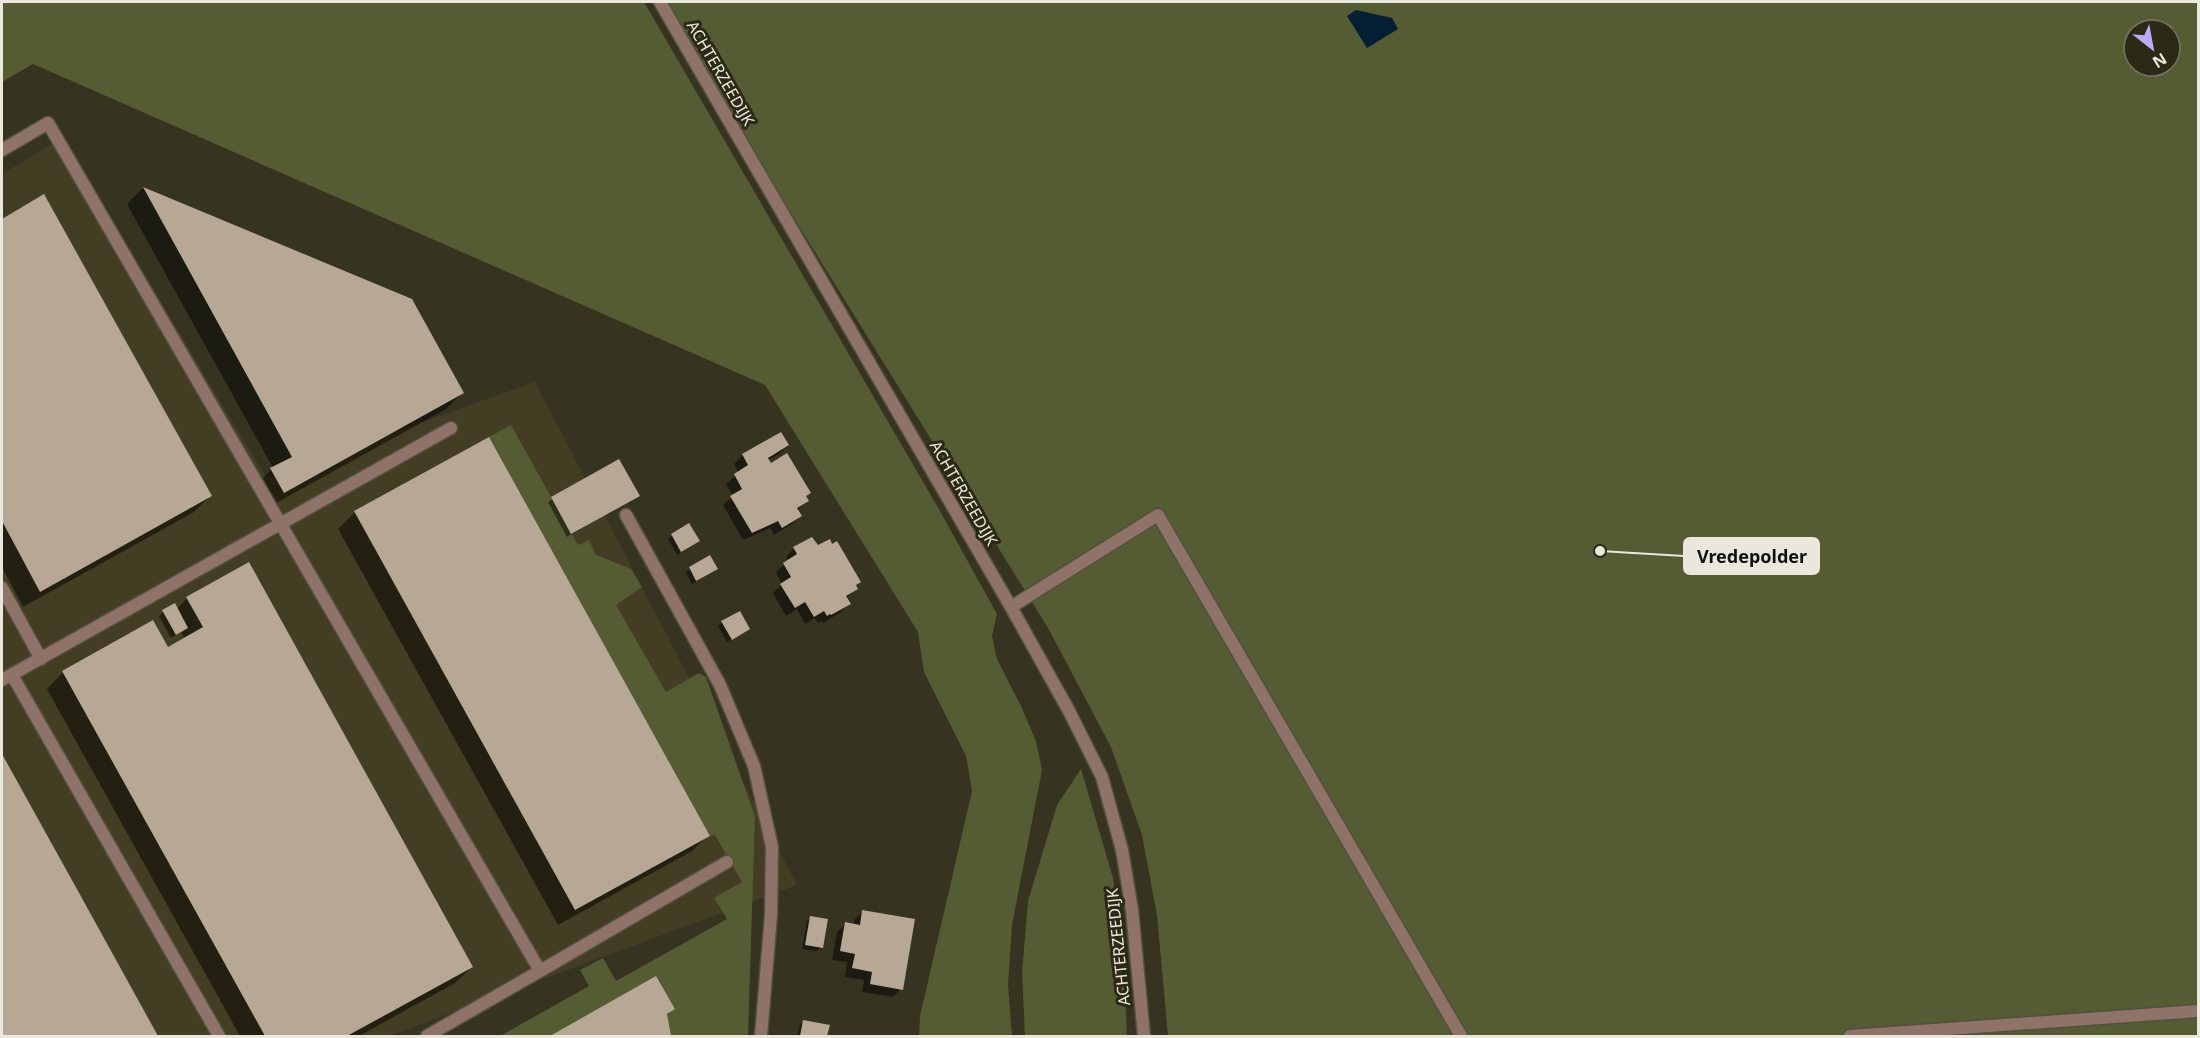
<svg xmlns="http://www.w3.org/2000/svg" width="2200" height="1038" viewBox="0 0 2200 1038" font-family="'Noto Sans',sans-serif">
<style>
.built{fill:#423d23}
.green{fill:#555b33;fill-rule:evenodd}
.water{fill:#041f34}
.shadow{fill:#0007}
.building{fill:#b7a895}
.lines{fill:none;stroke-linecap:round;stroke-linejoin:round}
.lane-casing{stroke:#53503e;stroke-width:15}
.street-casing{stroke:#53503e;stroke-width:15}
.lane{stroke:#8f7268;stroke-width:12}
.street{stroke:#8f7268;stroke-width:12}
.labels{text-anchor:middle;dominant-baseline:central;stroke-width:6;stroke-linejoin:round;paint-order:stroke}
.street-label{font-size:16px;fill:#eae8dc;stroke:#2c2917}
.leader{fill:none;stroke:#eae8dc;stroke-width:2}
.callout-dot{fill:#eae8dc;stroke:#2c2917;stroke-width:2}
.callout{fill:#eae8dc;stroke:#eae8dc;stroke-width:2}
.callout-label{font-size:18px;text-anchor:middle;font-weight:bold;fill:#111}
</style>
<rect width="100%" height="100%" fill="#363320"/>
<path class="built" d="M 62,138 L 266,477 L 535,382 L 797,885 L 389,1036 L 2,1036 L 2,174 Z"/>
<g class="green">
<path d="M 2,2 L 644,2 L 940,511 L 997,614 L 992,636 L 997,659 L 1021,706 L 1036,741 L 1042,770 L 1012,925 L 1008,985 L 1012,1036 L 919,1036 L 920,1016 L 972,791 L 966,756 L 924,672 L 918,632 L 765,385 L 33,64 L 2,82 Z"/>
<path d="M 660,2 L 2198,2 L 2198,1036 L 1168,1036 L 1157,915 L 1142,835 L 1111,747 L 1048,628 ZM 2134,30 L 2170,30 L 2170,66 L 2134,66 Z"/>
<path d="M 511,425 L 578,545 L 589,540 L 596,555 L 631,569 L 642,587 L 616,605 L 666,692 L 699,673 L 706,677 L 755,817 L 748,1036 L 500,1036 L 589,986 L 580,970 L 603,958 L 616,981 L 727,919 L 714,898 L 742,882 L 715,835 L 710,836 L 489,437 Z"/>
<path d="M 1081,769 L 1113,878 L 1124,972 L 1127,1036 L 1025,1036 L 1022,972 L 1028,901 L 1057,805 Z"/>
</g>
<path class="water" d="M 1356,10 L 1392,18 L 1398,29 L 1367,48 L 1347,16 Z"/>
<g class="shadow">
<path d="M 143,188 L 411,300 L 462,393 L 446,409 L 267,508 L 255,486 L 273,468 L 127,204 Z"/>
<path d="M 44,196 L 210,496 L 194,512 L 23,607 L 2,567 L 2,220 Z"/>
<path d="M 488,439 L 708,835 L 692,851 L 558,925 L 338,529 L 354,513 Z"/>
<path d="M 788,445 L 779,454 L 768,460 L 807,501 L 797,510 L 800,516 L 792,524 L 774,535 L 770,528 L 743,540 L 723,505 L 733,496 L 726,484 L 739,473 L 734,464 L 743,455 Z"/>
<path d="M 619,461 L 638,495 L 567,537 L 548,502 Z"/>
<path d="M 688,525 L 698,541 L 677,555 L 668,539 Z"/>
<path d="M 794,548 L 856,589 L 846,598 L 849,604 L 841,612 L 823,623 L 821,621 L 818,623 L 815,618 L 805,624 L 797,609 L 786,616 L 773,593 L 782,584 L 776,572 L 789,561 L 786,557 Z"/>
<path d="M 710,557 L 716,568 L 692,584 L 686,572 Z"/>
<path d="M 187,598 L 472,967 L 455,983 L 359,1036 L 240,1036 L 47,689 L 63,672 L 167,649 L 185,639 L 181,632 L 171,638 L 159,616 L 163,612 L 177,609 Z"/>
<path d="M 722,622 L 748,629 L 727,642 L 718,626 Z"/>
<path d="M 2,757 L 156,1036 L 2,1036 Z"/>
<path d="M 863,911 L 901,989 L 893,997 L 862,992 L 864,980 L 845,977 L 847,962 L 832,960 L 837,932 L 846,924 L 854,925 L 854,920 Z"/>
<path d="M 811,918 L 821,947 L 817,951 L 802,949 L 807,921 Z"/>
<path d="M 656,978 L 673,1009 L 666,1016 L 669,1036 L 551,1036 Z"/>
<path d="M 804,1021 L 828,1026 L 826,1036 L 797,1036 L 800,1025 Z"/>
</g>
<g class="building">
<path d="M 143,187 L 412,299 L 464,393 L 284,493 L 270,468 L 292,457 Z"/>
<path d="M 44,194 L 212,496 L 40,592 L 2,521 L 2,219 Z"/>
<path d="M 781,432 L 789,445 L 768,458 L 771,463 L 787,453 L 811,493 L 806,496 L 809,501 L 797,508 L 802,516 L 782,528 L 778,521 L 752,533 L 730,496 L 742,489 L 734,474 L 748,465 L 742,454 Z"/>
<path d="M 489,437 L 710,836 L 575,910 L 354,511 Z"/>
<path d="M 619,459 L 640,496 L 571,534 L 551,497 Z"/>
<path d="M 689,523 L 700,541 L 681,552 L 671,534 Z"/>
<path d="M 812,537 L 818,545 L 830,539 L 832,544 L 837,541 L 861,582 L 856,585 L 858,589 L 846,596 L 851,604 L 831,615 L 830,614 L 827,616 L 824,611 L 814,617 L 805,602 L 795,608 L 780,584 L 791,577 L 783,563 L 797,554 L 793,547 Z"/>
<path d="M 710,555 L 718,569 L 696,581 L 689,567 Z"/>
<path d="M 249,562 L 473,967 L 347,1036 L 265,1036 L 62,671 L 153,620 L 168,647 L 203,627 L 186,597 Z"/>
<path d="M 175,603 L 188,628 L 176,635 L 162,610 Z"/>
<path d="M 740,611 L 750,629 L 732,640 L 721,621 Z"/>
<path d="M 2,754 L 78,891 L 158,1036 L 2,1036 Z"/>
<path d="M 862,910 L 915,919 L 903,990 L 870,984 L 872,972 L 852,968 L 855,954 L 840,951 L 845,922 L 860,925 Z"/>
<path d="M 810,916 L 828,919 L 823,948 L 805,945 Z"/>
<path d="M 656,976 L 675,1009 L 667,1014 L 671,1036 L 550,1036 Z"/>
<path d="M 803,1020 L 830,1025 L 827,1036 L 800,1036 Z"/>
</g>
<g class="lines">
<defs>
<g id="lane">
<path d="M 2,150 L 48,123 L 540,971 L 427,1036"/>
<path d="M 2,588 L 41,659"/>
<path d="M 12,675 L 219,1036"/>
<path d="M 2,680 L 451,428"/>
<path d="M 540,971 L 727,862"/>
</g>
<g id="street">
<path d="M 660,2 L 1011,607 L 1069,711 L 1102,777 L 1122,850 L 1132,910 L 1144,1036"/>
<path d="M 626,515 L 720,685 L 754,766 L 772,847 L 771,915 L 761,1036"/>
<path d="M 1011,607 L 1158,515 L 1461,1036"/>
<path d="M 1850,1036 L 2198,1011"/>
</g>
</defs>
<use href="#lane" class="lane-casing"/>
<use href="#street" class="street-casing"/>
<use href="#lane" class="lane"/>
<use href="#street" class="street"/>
</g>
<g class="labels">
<g class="street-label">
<text transform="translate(721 73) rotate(60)">ACHTERZEEDIJK</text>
<text transform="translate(964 493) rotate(60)">ACHTERZEEDIJK</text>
<text transform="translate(1118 947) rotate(-96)">ACHTERZEEDIJK</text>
</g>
</g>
<path class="leader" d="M1600 551L1684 556"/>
<circle class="callout-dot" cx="1600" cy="551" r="6"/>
<rect class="callout" x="1684" y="538" width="135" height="36" rx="6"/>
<g class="callout-label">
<text x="1752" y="563">Vredepolder</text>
</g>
<rect width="2200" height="1038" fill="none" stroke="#eae8dc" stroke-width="6"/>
<g transform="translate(2152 48) rotate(149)"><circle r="28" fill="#2c2917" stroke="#787566" stroke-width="1.5"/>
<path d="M0-4.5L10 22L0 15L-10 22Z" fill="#bbaaf6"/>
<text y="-9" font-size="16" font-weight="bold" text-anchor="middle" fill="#eae8dc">N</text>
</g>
</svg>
